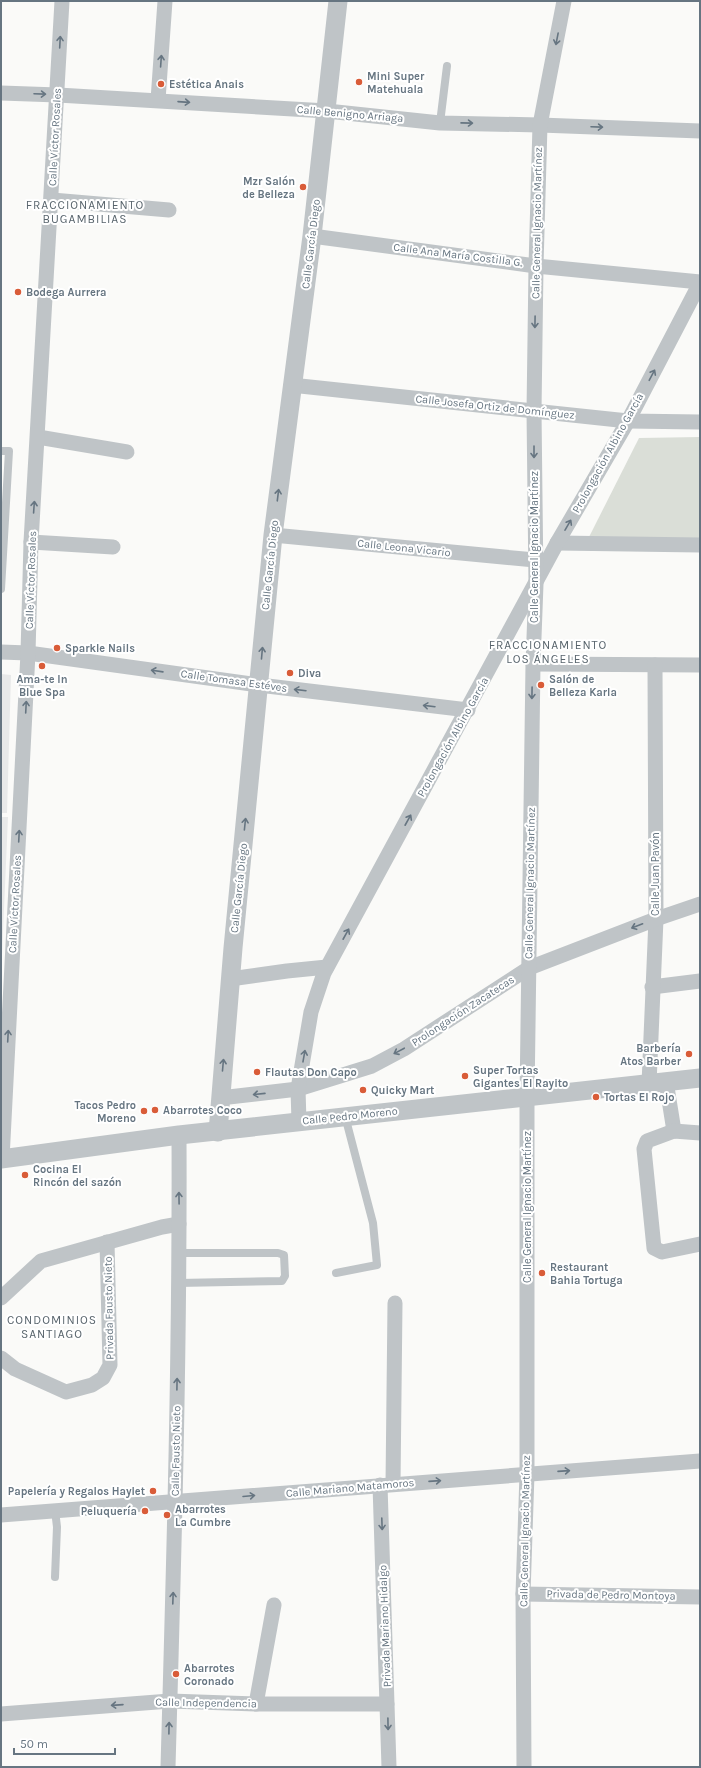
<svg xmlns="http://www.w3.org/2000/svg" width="701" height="1768" viewBox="0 0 701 1768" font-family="Karla,sans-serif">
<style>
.built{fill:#e8e9e9}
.green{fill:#daded7}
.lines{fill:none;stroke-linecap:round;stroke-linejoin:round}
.service{stroke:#bfc4c7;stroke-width:8}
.minor{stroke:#bfc4c7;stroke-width:15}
.tertiary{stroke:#bfc4c7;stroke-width:19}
.oneway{stroke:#667581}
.poi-dot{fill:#d95c38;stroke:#fff;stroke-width:1.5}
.labels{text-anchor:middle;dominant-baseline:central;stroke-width:4;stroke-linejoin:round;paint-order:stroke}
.poi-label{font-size:11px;font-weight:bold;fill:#667581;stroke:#fff;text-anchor:start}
.street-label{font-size:11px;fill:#667581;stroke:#fff}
.neighbourhood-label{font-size:12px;letter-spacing:1px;fill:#58646c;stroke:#fff}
</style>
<rect width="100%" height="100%" fill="#fafaf8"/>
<g class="built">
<path d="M 1,674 L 11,675 L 7,813 L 1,813 Z"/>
<path d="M 1,817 L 8,817 L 1,978 Z"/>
</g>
<path class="green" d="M 700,437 L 700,540 L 588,539 L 639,438 Z"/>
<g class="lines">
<g class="service">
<path d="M 440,123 L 447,66"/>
<path d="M 1,451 L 9,451 L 1,589"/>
<path d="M 336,1273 L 377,1265 L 373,1223 L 345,1116"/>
<path d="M 178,1283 L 282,1281 L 285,1276 L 284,1255 L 278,1253 L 179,1253"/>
<path d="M 55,1577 L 57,1527 L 55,1510"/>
</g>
<g class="minor">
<path d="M 1,93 L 58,95 L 327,111 L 440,123 L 540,125 L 700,131"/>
<path d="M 158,100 L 165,1"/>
<path d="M 52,200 L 169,210"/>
<path d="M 312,236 L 536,266 L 700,282"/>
<path d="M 291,385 L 628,421 L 700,422"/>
<path d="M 38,437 L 127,452"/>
<path d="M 273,535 L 535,560"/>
<path d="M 31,542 L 113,547"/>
<path d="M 557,543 L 700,545"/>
<path d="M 1,652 L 28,653 L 259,685 L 468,710"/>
<path d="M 533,664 L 700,665"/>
<path d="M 230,979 L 287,971 L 327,967"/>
<path d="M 652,987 L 700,981"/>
<path d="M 666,1081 L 674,1131"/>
<path d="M 649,1084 L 656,919 L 655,665"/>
<path d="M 220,1098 L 298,1089 L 372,1066 L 404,1049 L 529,968 L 656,919 L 700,904"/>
<path d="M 299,1122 L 298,1089 L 311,1012 L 324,973 L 557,543 L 628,421 L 700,283"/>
<path d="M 700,1133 L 674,1131 L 647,1141 L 644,1149 L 654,1248 L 662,1252 L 700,1244"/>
<path d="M 2,1159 L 28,653 L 31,542 L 62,1"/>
<path d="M 1,1298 L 41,1261 L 162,1227 L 179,1224"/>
<path d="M 1,1358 L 15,1369 L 66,1392 L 92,1385 L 103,1378 L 110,1365 L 107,1242"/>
<path d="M 393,1484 L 395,1303"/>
<path d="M 380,1485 L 389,1767"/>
<path d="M 1,1515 L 700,1461"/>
<path d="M 523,1594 L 700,1597"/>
<path d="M 256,1704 L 274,1605"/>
<path d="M 1,1714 L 170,1701 L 256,1704 L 387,1704"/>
<path d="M 168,1767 C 174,1556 180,1345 179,1135"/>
<path d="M 524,1767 L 523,1594 L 527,1474 L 527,1098 L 533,664 L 536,584 L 534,411 L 536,266 L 540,125 L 564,1"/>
</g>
<g class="tertiary">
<path d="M 218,1132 L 233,948 L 273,535 L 312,236 L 338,1"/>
<path d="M 1,1159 L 179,1135 L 700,1078"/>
</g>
</g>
<defs><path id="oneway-shaft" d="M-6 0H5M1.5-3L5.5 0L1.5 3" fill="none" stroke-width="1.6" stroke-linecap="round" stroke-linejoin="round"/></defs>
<g class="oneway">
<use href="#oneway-shaft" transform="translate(557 39) rotate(101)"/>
<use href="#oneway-shaft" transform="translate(60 42) rotate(-87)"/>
<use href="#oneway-shaft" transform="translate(161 61) rotate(-86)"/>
<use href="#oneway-shaft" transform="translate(40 94) rotate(2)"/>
<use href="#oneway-shaft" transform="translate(184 102) rotate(4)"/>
<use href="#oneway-shaft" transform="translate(467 123) rotate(1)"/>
<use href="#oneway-shaft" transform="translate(597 127) rotate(2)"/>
<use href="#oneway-shaft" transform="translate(535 322) rotate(91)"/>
<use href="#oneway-shaft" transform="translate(652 375) rotate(-62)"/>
<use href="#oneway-shaft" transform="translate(534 452) rotate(90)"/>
<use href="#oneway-shaft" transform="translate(278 495) rotate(-83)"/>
<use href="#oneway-shaft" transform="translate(34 507) rotate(-86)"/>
<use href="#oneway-shaft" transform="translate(568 525) rotate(-60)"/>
<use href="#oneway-shaft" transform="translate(262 653) rotate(-85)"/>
<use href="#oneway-shaft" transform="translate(157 671) rotate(-172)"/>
<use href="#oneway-shaft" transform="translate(300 690) rotate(-173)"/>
<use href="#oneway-shaft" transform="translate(532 693) rotate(91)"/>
<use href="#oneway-shaft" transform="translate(429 706) rotate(-173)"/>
<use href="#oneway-shaft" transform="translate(26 707) rotate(-87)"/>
<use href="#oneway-shaft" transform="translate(408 820) rotate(-61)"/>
<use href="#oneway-shaft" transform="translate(245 824) rotate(-84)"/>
<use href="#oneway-shaft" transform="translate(19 836) rotate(-87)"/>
<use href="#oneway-shaft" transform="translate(637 926) rotate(159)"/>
<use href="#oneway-shaft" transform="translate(346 934) rotate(-61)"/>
<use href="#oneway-shaft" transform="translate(8 1036) rotate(-87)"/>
<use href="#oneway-shaft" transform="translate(399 1051) rotate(152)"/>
<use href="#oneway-shaft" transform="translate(304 1056) rotate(-80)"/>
<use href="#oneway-shaft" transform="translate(223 1065) rotate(-85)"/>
<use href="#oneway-shaft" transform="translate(259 1094) rotate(174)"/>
<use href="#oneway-shaft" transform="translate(179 1198) rotate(-91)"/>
<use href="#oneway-shaft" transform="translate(177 1384) rotate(-89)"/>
<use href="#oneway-shaft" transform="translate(564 1471) rotate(-4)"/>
<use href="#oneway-shaft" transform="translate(435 1481) rotate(-4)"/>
<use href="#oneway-shaft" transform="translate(249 1496) rotate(-5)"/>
<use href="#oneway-shaft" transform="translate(382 1524) rotate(88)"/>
<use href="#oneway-shaft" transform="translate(173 1598) rotate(-88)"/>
<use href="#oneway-shaft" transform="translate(117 1705) rotate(176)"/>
<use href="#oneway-shaft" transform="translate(388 1724) rotate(89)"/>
<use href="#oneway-shaft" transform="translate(169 1728) rotate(-89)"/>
</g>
<g class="poi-dot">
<circle cx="359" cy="82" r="4"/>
<circle cx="161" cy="84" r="4"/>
<circle cx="303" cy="187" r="4"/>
<circle cx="18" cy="292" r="4"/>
<circle cx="57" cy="648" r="4"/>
<circle cx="42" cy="666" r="4"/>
<circle cx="290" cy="673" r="4"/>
<circle cx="541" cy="685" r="4"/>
<circle cx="689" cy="1054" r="4"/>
<circle cx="257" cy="1072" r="4"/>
<circle cx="465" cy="1076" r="4"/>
<circle cx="363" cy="1090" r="4"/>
<circle cx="596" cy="1097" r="4"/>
<circle cx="155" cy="1110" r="4"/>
<circle cx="144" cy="1111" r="4"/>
<circle cx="25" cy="1175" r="4"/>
<circle cx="542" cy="1273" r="4"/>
<circle cx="153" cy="1491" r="4"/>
<circle cx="145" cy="1511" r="4"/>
<circle cx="167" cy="1515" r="4"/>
<circle cx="176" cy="1674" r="4"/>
</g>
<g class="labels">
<g class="poi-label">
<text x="367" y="76">Mini Super<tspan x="367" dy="13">Matehuala</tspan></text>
<text x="169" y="84">Estética Anais</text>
<text x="295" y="181" text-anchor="end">Mzr Salón<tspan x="295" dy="13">de Belleza</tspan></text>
<text x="26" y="292">Bodega Aurrera</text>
<text x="65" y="648">Sparkle Nails</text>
<text x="298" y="673">Diva</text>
<text x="42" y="679" text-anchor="middle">Ama-te In<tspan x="42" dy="13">Blue Spa</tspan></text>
<text x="549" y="679">Salón de<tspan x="549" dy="13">Belleza Karla</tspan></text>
<text x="681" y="1048" text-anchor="end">Barbería<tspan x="681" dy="13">Atos Barber</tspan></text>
<text x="473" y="1070">Super Tortas<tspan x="473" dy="13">Gigantes El Rayito</tspan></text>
<text x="265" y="1072">Flautas Don Capo</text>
<text x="371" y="1090">Quicky Mart</text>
<text x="604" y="1097">Tortas El Rojo</text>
<text x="136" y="1105" text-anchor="end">Tacos Pedro<tspan x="136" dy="13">Moreno</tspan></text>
<text x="163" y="1110">Abarrotes Coco</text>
<text x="33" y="1169">Cocina El<tspan x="33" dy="13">Rincón del sazón</tspan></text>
<text x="550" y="1267">Restaurant<tspan x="550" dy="13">Bahia Tortuga</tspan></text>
<text x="145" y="1491" text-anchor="end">Papelería y Regalos Haylet</text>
<text x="175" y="1509">Abarrotes<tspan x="175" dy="13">La Cumbre</tspan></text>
<text x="137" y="1511" text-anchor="end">Peluquería</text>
<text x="184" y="1668">Abarrotes<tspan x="184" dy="13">Coronado</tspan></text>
</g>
<g class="street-label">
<text transform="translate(350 114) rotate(5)">Calle Benigno Arriaga</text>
<text transform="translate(55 137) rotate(-87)">Calle Víctor Rosales</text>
<text transform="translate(537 223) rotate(-89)">Calle General Ignacio Martínez</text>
<text transform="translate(311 244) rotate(-83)">Calle García Diego</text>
<text transform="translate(458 255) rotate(7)">Calle Ana María Costilla G.</text>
<text transform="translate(495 407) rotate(6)">Calle Josefa Ortiz de Domínguez</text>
<text transform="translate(608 453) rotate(-61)">Prolongación Albino García</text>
<text transform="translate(534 547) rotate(-90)">Calle General Ignacio Martínez</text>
<text transform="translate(404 548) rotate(6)">Calle Leona Vicario</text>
<text transform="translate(270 565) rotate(-84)">Calle García Diego</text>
<text transform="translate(31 580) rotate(-88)">Calle Víctor Rosales</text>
<text transform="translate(234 681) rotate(8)">Calle Tomasa Estéves</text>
<text transform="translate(453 737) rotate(-61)">Prolongación Albino García</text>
<text transform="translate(655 874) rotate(-90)">Calle Juan Pavón</text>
<text transform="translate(530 883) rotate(-89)">Calle General Ignacio Martínez</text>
<text transform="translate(239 888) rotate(-84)">Calle García Diego</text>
<text transform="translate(15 904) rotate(-87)">Calle Víctor Rosales</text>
<text transform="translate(463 1011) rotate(-33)">Prolongación Zacatecas</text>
<text transform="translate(350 1116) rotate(-6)">Calle Pedro Moreno</text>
<text transform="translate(527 1207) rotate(-90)">Calle General Ignacio Martínez</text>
<text transform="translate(109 1308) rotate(-91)">Privada Fausto Nieto</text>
<text transform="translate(176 1451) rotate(-89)">Calle Fausto Nieto</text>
<text transform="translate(350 1488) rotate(-5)">Calle Mariano Matamoros</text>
<text transform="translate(525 1531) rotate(-89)">Calle General Ignacio Martínez</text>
<text transform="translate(611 1595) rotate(1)">Privada de Pedro Montoya</text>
<text transform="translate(385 1626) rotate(-92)">Privada Mariano Hidalgo</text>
<text transform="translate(206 1703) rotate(1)">Calle Independencia</text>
</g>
<g class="neighbourhood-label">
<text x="85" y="205">FRACCIONAMIENTO<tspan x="85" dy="14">BUGAMBILIAS</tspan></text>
<text x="548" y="645">FRACCIONAMIENTO<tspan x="548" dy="14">LOS ÁNGELES</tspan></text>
<text x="52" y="1320">CONDOMINIOS<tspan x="52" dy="14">SANTIAGO</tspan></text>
</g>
</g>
<rect width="701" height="1768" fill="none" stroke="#667581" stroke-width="4"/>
<path d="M14 1748v6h101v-6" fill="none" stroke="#667581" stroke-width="2"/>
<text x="20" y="1748" font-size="12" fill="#667581" stroke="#ffffff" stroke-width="3" paint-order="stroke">50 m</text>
</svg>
